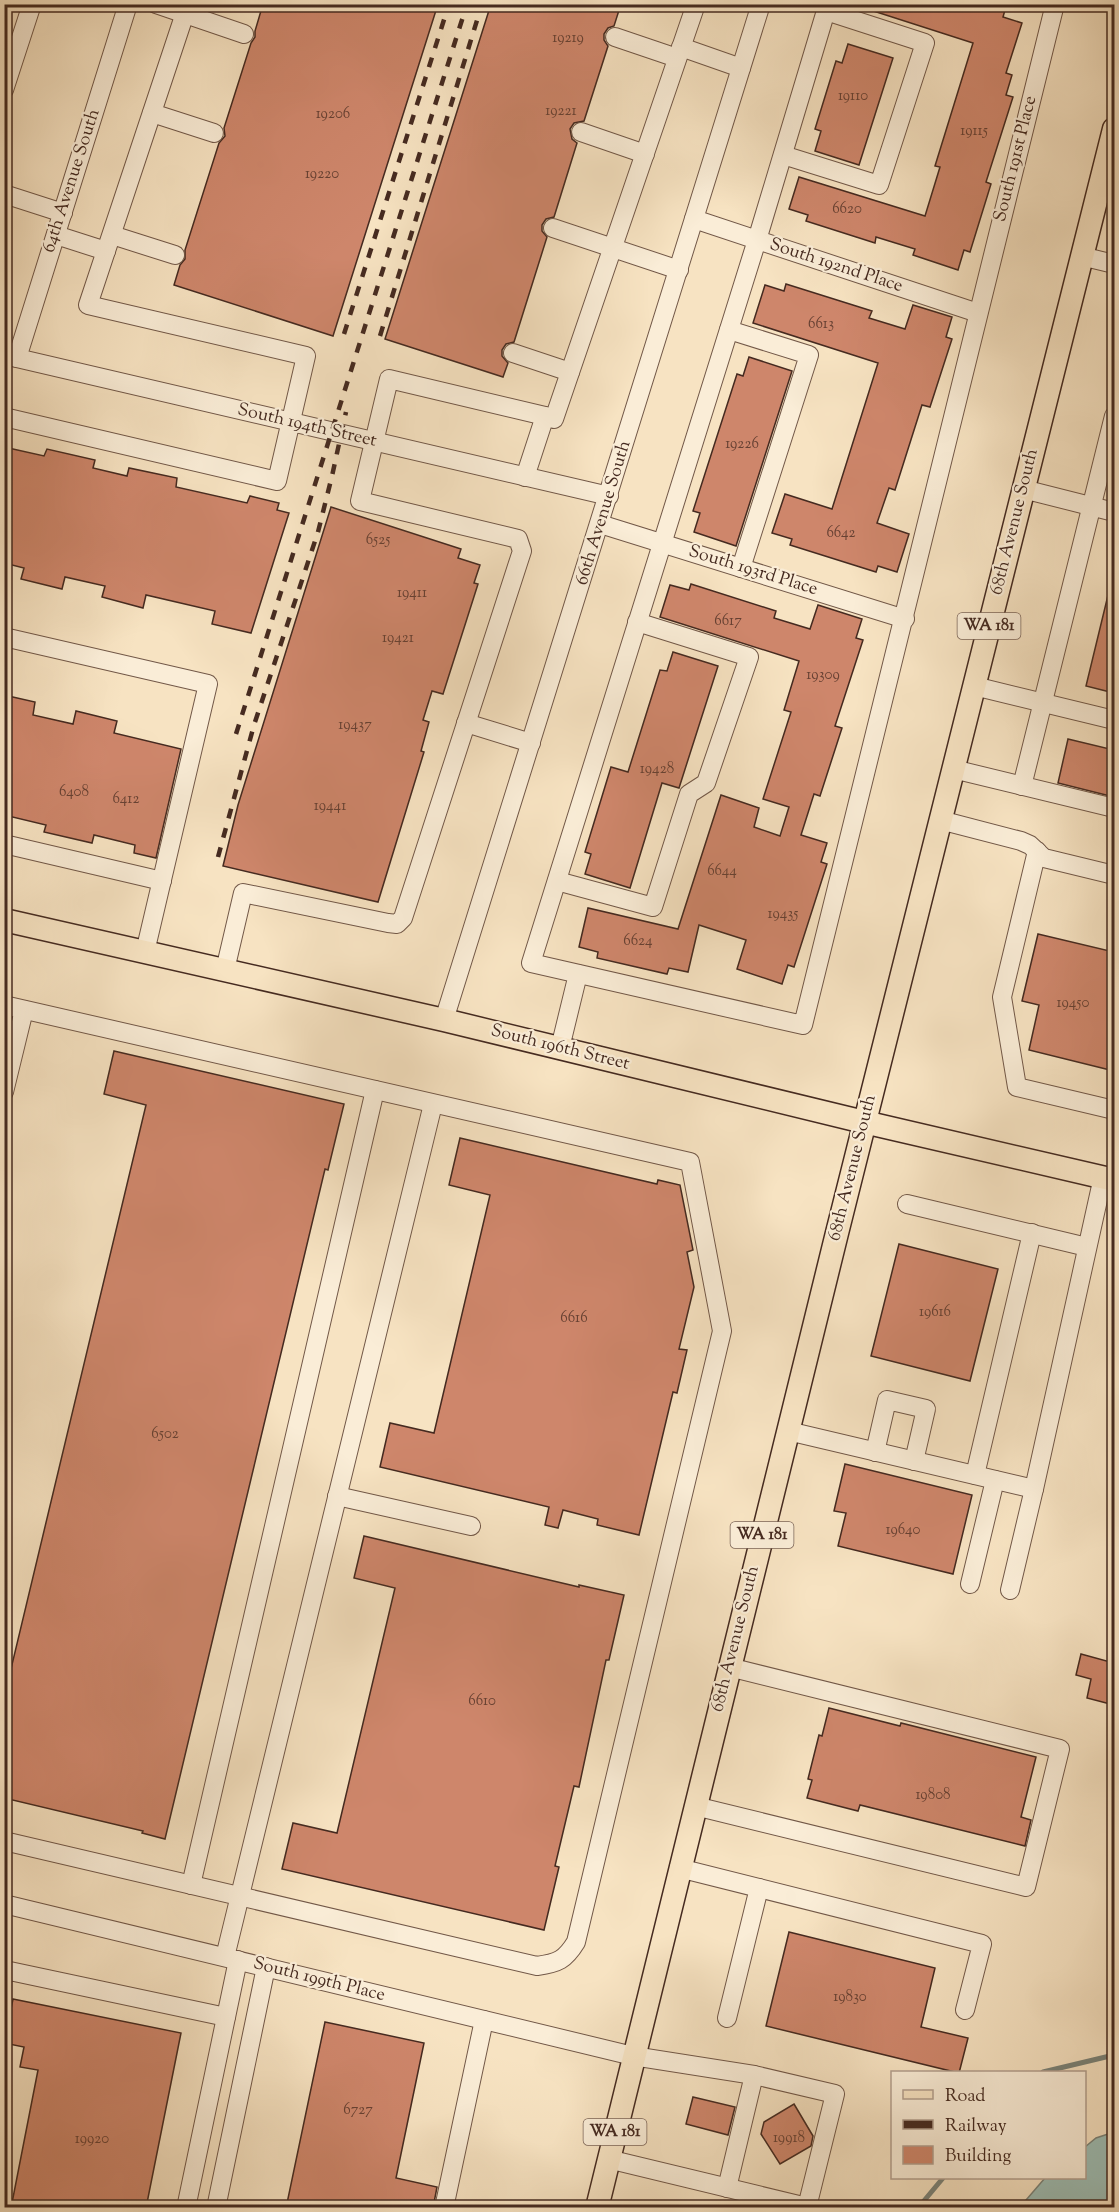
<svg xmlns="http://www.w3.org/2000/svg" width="1119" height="2212" viewBox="0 0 1119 2212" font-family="'Sorts Mill Goudy',serif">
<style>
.water{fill:#9dbeb5;stroke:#7a8379;stroke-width:1.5}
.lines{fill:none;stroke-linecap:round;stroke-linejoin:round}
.stream{stroke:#7a8379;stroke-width:5}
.building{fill:#ce866b;stroke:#452a20;stroke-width:1.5}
.minor-casing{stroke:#725848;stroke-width:20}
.major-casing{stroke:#452a20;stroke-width:25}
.minor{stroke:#faedd7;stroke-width:18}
.major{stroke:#f7e3c2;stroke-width:22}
.rail{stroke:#452a20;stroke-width:4.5;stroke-dasharray:10 10;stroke-linecap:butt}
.labels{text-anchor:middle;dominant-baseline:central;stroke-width:4.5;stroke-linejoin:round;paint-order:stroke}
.number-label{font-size:15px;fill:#674133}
.shield{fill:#faedd7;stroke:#7b6457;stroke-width:1.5}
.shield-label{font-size:16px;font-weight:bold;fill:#452a20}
.street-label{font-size:18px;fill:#452a20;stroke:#faedd7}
</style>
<rect width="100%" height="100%" fill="#f7e3c2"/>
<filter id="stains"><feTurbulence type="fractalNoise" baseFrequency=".00333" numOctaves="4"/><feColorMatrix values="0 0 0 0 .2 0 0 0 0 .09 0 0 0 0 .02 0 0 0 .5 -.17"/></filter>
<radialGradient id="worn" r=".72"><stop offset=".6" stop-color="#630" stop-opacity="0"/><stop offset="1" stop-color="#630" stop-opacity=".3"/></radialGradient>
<path class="water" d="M 1114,2132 L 1114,2207 L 1020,2207 L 1045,2178 L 1084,2178 L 1085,2147 L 1096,2138 Z"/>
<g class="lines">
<g class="stream">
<path d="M 1043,2072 L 1114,2055"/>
<path d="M 918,2208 L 943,2178"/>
</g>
</g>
<g class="building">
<path d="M 263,4 L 438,4 L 333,336 L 174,285 L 180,265 L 185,259 L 185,250 L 219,143 L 225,136 L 224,128 L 251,43 L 255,37 L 255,31 Z"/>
<path d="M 491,4 L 621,4 L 614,26 L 608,28 L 604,34 L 604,40 L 608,46 L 584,121 L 574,123 L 570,129 L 572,139 L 577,143 L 554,217 L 546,219 L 542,225 L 542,231 L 547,237 L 514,342 L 506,344 L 502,350 L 502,356 L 508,363 L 503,377 L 385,339 Z"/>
<path d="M 865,4 L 987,4 L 1005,10 L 1003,17 L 1022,23 L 1006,73 L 1012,75 L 1006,95 L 1013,97 L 986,182 L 991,184 L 970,252 L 964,250 L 958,270 L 913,255 L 915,249 L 876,237 L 875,243 L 806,221 L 808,215 L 789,209 L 799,177 L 925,216 L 940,167 L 935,166 L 973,43 L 864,8 Z"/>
<path d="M 848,44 L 893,58 L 859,165 L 815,151 L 821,131 L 815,129 L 836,61 L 842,63 Z"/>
<path d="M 786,284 L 872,311 L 869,318 L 905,329 L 913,305 L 952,317 L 946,337 L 952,339 L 930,407 L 922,405 L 895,490 L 889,488 L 877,523 L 909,534 L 897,572 L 878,566 L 876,572 L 790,545 L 792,539 L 772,533 L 785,494 L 832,509 L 878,363 L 753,323 L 765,285 L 784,291 Z"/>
<path d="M 749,357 L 792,371 L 736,546 L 694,532 L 700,513 L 693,511 L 737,374 L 743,376 Z"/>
<path d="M 4,447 L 44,456 L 47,449 L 95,460 L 93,468 L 127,476 L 129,468 L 177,478 L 176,487 L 247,503 L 250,496 L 279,503 L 277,510 L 289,513 L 251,633 L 212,624 L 215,611 L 146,595 L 143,608 L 102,597 L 105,586 L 65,577 L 62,589 L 21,579 L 24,568 L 4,563 Z"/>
<path d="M 331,507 L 461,549 L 458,558 L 480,565 L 474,583 L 478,584 L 443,694 L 432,691 L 423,720 L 429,722 L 421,751 L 424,752 L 378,902 L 223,866 L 238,805 Z"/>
<path d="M 691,584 L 776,611 L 774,618 L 810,629 L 818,605 L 862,619 L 856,638 L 863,640 L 835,726 L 842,728 L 820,796 L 814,794 L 801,835 L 827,843 L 821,862 L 827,864 L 794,967 L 788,965 L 782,984 L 737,969 L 746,940 L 699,925 L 688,972 L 669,968 L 667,974 L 597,958 L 598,952 L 579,947 L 588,908 L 678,929 L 721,795 L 759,808 L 754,827 L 780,836 L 789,807 L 763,799 L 791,712 L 784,710 L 799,661 L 660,617 L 670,585 L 689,590 Z"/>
<path d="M 1109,591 L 1114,591 L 1114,693 L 1086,686 Z"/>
<path d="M 673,652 L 718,666 L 679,788 L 662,783 L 630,888 L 585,874 L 591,854 L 585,852 L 611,767 L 628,772 L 660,670 L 667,671 Z"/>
<path d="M 4,695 L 35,702 L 33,715 L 73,724 L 76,711 L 117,721 L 114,733 L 181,749 L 156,858 L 134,853 L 135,845 L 94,835 L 92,843 L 44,832 L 46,825 L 4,815 Z"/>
<path d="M 1068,739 L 1114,750 L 1114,797 L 1058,783 Z"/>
<path d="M 1038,934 L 1114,952 L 1114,1071 L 1029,1050 L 1039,1005 L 1022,1001 Z"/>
<path d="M 114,1051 L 344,1104 L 328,1170 L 325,1169 L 165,1839 L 142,1833 L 143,1831 L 4,1798 L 4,1698 L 146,1105 L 104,1094 Z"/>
<path d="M 460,1138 L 657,1184 L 658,1180 L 680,1185 L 693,1250 L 687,1252 L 694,1287 L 679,1349 L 687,1350 L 677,1393 L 673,1392 L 639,1535 L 597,1525 L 598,1519 L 563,1510 L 558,1528 L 545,1525 L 549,1507 L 380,1467 L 390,1423 L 434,1433 L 490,1195 L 449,1185 Z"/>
<path d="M 899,1244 L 998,1269 L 970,1381 L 871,1356 Z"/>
<path d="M 845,1464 L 972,1495 L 953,1574 L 838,1546 L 846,1513 L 834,1511 Z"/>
<path d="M 364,1536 L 579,1587 L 579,1585 L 624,1595 L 609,1660 L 606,1660 L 579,1787 L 574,1786 L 555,1866 L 559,1867 L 544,1930 L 282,1869 L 293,1823 L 337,1833 L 395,1588 L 354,1578 Z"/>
<path d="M 1081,1654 L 1114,1663 L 1114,1705 L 1087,1698 L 1091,1679 L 1076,1675 Z"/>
<path d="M 829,1708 L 900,1726 L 901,1723 L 1036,1757 L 1021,1817 L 1031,1820 L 1025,1846 L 860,1805 L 858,1811 L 807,1798 L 812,1780 L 808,1779 L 819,1735 L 822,1736 Z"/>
<path d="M 789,1932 L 935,1968 L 921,2027 L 968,2038 L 959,2073 L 766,2026 Z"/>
<path d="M 13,1999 L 181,2033 L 146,2208 L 11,2208 L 38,2070 L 20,2067 L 24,2047 L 4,2043 Z"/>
<path d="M 325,2022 L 424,2043 L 396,2178 L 437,2187 L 433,2208 L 286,2208 Z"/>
<path d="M 693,2097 L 735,2107 L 728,2135 L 686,2124 Z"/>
<path d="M 794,2104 L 813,2136 L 811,2146 L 780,2164 L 761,2134 L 764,2122 Z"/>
</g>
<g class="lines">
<defs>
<g id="minor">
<path d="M 156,4 L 244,34"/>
<path d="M 828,4 L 757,240 L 531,963 L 803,1025 C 888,685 970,344 1055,4"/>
<path d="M 615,37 L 677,58"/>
<path d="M 681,47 L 741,68"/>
<path d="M 4,90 L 32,4"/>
<path d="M 152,113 L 214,133"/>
<path d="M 581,132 L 645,154"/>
<path d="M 783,155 L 879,185 L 925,43 L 826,11"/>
<path d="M 4,194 L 63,213"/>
<path d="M 694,219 L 978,313"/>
<path d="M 553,228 L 679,270"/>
<path d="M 56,235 L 106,251"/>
<path d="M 112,235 L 175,255"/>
<path d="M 1081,256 L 1114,264"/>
<path d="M 729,330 L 809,355 L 741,568"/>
<path d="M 513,353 L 570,372"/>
<path d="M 4,355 L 609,496"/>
<path d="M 17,358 L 128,4"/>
<path d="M 4,417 L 277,481 L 306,356 L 88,305 L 188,4"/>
<path d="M 525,477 L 545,416 L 554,419 L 696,4"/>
<path d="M 1023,489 L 1114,512"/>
<path d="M 600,524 L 905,619"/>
<path d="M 4,637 L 208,684 L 145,952"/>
<path d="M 974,686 L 1114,720"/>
<path d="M 466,723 L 531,743"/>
<path d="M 953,769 L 1114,808"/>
<path d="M 1022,786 L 1114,416"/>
<path d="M 940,820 L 1021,841 L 1030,845 L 1044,858 L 1114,875"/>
<path d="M 4,844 L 162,881"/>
<path d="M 1037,851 L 1002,997 L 1017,1087 L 1114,1110"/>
<path d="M 557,881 L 653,907 L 689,794 L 706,783 L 749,657 L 637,622"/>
<path d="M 225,970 L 243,893 L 388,923 L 397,924 L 403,918 L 522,551 L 518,539 L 360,501 L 389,379 L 545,416"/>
<path d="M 4,1005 L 690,1162 L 722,1331 L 576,1942 C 565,1960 558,1963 537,1966 L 4,1841"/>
<path d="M 444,1020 L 761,4"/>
<path d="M 560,1048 L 578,974"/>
<path d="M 4,1092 L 24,1010"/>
<path d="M 907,1204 L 1087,1247"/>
<path d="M 788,1431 L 1034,1489 L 1010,1590"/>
<path d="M 875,1452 L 887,1400 L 926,1409 L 914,1461"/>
<path d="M 975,1475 L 1032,1233"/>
<path d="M 1034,1489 L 1103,1177"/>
<path d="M 337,1496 L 471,1526"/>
<path d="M 970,1584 L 995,1480"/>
<path d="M 695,1806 L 1026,1887 L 1060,1749 L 729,1667"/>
<path d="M 679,1868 L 982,1944 L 965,2010"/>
<path d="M 191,1885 L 375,1090"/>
<path d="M 4,1904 L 633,2056 L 754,2075 L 835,2094 L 807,2207 L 608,2159"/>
<path d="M 225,1957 L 433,1104"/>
<path d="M 4,1973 L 5,1970 L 226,2017"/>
<path d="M 727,2018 L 759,1888"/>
<path d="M 727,2188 L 754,2075"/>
<path d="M 186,2208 L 238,1960"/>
<path d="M 216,2208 L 266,1967"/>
<path d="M 444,2208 L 484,2020"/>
</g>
<g id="major">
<path d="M 4,920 L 444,1020 L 864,1122 L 1114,1180"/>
<path d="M 597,2208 L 837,1233 L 1114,129"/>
</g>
</defs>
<use href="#minor" class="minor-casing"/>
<use href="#major" class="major-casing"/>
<use href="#minor" class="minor"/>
<use href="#major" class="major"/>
<g class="rail">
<path d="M 344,334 L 449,4"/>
<path d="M 380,336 L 482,4"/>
<path d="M 236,734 L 467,4"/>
<path d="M 218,857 L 254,725 L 318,532 L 332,476 L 346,412"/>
</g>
</g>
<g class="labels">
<g class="number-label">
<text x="568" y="38">19219</text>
<text x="853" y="96">19110</text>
<text x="561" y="111">19221</text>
<text x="333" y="114">19206</text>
<text x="974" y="131">19115</text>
<text x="322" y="174">19220</text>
<text x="847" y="209">6620</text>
<text x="821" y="324">6613</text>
<text x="742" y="444">19226</text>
<text x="841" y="533">6642</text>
<text x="378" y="540">6525</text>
<text x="412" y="593">19411</text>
<text x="728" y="621">6617</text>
<text x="398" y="638">19421</text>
<text x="823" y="675">19309</text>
<text x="355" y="725">19437</text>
<text x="657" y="769">19428</text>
<text x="74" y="792">6408</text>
<text x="126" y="799">6412</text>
<text x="330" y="806">19441</text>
<text x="722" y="871">6644</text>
<text x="783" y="914">19435</text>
<text x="638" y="941">6624</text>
<text x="1073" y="1003">19450</text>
<text x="935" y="1312">19616</text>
<text x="574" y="1318">6616</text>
<text x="165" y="1434">6502</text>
<text x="903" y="1530">19640</text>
<text x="482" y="1701">6610</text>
<text x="933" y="1795">19808</text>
<text x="850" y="1997">19830</text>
<text x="358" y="2110">6727</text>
<text x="789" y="2138">19918</text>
<text x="92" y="2139">19920</text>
</g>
<g class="shield">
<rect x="957.5" y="613" width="63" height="26" rx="4.5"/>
<rect x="730.5" y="1522" width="63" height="26" rx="4.5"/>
<rect x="583.5" y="2119" width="63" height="26" rx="4.5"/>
</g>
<g class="shield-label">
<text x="989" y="626">WA 181</text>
<text x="762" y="1535">WA 181</text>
<text x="615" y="2132">WA 181</text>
</g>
<g class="street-label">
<text transform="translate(1016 159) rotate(-76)">South 191st Place</text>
<text transform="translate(72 181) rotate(-72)">64th Avenue South</text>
<text transform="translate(836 266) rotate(18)">South 192nd Place</text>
<text transform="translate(307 426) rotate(13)">South 194th Street</text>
<text transform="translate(604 513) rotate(-73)">66th Avenue South</text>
<text transform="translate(1015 522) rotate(-76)">68th Avenue South</text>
<text transform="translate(753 571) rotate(17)">South 193rd Place</text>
<text transform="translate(560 1048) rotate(14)">South 196th Street</text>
<text transform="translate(853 1168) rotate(-76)">68th Avenue South</text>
<text transform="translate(736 1639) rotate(-76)">68th Avenue South</text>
<text transform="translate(319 1980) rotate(14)">South 199th Place</text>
</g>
</g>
<rect width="1119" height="2212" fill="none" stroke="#f7e3c2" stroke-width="24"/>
<rect x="6" y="6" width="1107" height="2200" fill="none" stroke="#452a20" stroke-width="3"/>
<rect x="12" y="12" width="1095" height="2188" fill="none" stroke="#452a20" stroke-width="1.5"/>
<rect x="891" y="2071" width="195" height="108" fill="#faedd7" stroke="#b29f8e" stroke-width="1.5"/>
<rect x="903" y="2090" width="30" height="9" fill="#f7e3c2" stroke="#b29f8e" stroke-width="1.5"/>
<text x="945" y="2101" font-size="18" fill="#452a20">Road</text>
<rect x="903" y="2120" width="30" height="9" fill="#452a20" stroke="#b29f8e" stroke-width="1.5"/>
<text x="945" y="2131" font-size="18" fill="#452a20">Railway</text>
<rect x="903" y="2146" width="30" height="18" fill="#ce866b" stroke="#b29f8e" stroke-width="1.5"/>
<text x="945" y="2161" font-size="18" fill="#452a20">Building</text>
<rect width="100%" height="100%" filter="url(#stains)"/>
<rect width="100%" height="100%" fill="url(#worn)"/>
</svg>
